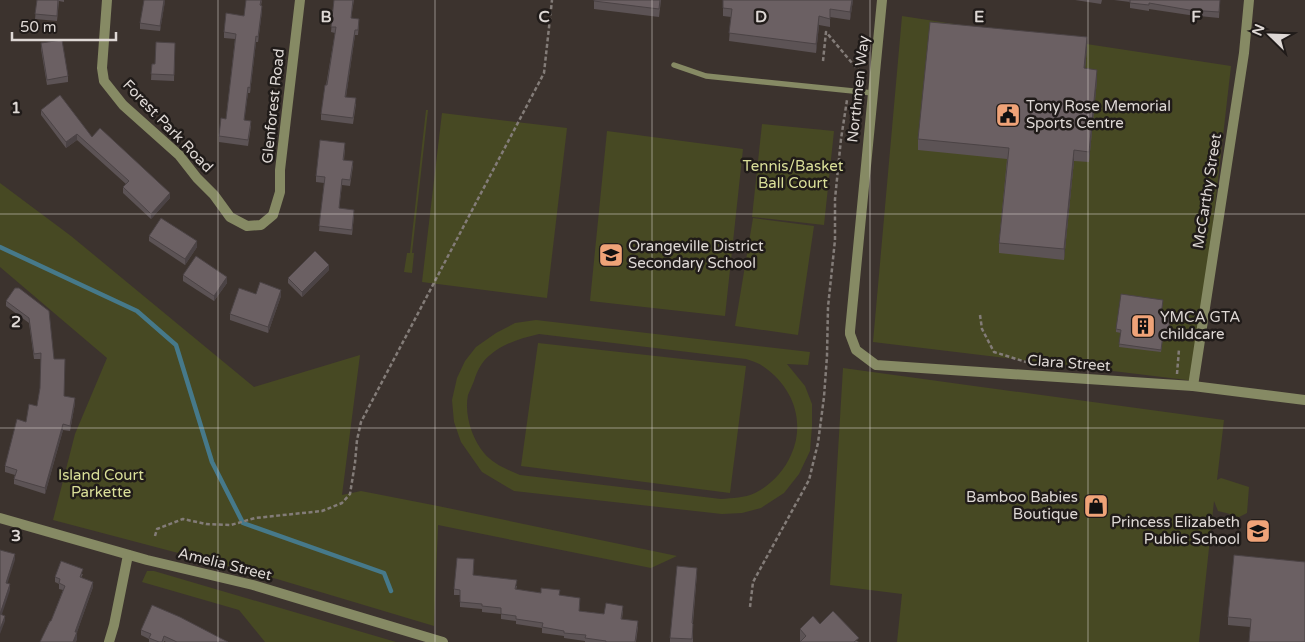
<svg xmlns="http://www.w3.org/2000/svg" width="1305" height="642" viewBox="0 0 1305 642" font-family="'Varela Round',sans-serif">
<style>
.green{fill:#474923;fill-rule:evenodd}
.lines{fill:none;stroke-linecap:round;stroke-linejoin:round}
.stream{stroke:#46798a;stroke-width:4.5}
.path{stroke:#837c78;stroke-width:2.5;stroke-dasharray:4 2.5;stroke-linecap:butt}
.service{stroke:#868a64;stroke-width:5.5}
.minor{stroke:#868a64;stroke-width:10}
.tertiary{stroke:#868a64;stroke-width:10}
.wall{fill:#5c5355}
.shaded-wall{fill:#4b4345}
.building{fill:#6b6063;stroke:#4b4345}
.grid{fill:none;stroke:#ded8d5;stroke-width:1;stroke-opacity:0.55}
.labels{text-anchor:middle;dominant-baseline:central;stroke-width:5;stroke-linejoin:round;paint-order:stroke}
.street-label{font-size:15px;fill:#ded8d5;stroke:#201b19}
.poi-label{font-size:15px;fill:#ded8d5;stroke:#201b19;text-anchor:start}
.park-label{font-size:15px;fill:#dadf99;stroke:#201b19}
.grid-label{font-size:16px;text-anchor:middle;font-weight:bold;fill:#ded8d5;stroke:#201b19;stroke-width:5;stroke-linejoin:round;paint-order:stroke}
</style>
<rect width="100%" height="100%" fill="#3c332e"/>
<g class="green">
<path d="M 902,16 L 1231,66 L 1195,381 L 873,342 Z"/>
<path d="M 426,110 L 428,110 L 412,253 L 414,253 L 412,273 L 404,272 L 407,253 L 410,253 Z"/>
<path d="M 442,113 L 567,128 L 547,298 L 422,282 Z"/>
<path d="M 762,124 L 834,131 L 824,225 L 752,217 Z"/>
<path d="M 607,131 L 743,149 L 725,316 L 590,301 Z"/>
<path d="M 0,183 L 71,236 L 254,387 L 360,355 L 342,495 L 361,491 L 438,506 L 677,556 L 651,568 L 438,525 L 434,626 L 277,579 L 53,520 L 75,434 L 107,358 L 0,267 Z"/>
<path d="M 753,218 L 814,226 L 798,335 L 735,326 Z"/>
<path d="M 536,320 L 810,352 L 808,365 L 787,364 L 805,386 L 812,404 L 812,426 L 810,451 L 799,474 L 784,493 L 761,508 L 742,513 L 722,514 L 514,491 L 482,472 L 461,442 L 454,422 L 452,400 L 457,378 L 465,361 L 476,347 L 496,333 L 515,323 ZM 539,334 L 746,359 C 752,361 759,363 764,367 C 793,387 806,422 791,455 C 784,471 771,485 755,493 C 744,498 733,498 721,499 L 520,475 C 508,470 493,464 484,453 C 472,439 464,414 468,395 C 470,390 472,386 474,381 C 477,371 482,361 490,355 C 504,343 522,338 539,334 Z"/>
<path d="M 538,343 L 746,366 L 730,493 L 521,466 Z"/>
<path d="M 843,368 L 1224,420 L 1217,480 L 1221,478 L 1249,487 L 1247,513 L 1235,519 L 1234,515 L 1218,511 L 1214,501 L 1199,642 L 897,642 L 902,594 L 830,585 Z"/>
<path d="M 147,571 L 154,571 L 396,642 L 265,642 L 239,610 L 142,582 Z"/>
</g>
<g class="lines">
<path class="stream" d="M 0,247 L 137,311 L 176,345 L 212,462 L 243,523 L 384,573 L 391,591"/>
<g class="path">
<path d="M 823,61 L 826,32 L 863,76"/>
<path d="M 980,315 L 982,329 L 994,352 L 1026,362"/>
<path d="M 1177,374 L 1179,349"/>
<path d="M 155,536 L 157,529 L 183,519 L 206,524 L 231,525 L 255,518 L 322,511 L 342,503 L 350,494 L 355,463 L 357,440 L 361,422 L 544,73 L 552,0"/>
<path d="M 750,607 L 753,582 L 809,480 L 818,443 L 824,397 L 827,356 L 828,307 L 835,240 L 835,199 L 841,139 L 847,100"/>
</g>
<path class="service" d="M 674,65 L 706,76 L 873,93"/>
<g class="minor">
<path d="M 107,0 L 102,68 L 104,81 L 123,105 L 179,155 L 197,178 L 214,195 L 230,217 L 247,226 L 261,225 L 273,215 L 280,192 L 280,170 L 300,0"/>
<path d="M 1193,386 L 1244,53 L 1249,0"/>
<path d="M 0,518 L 147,560 L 253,585 L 443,642"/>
<path d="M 109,642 L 114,625 L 128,555"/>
</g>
<path class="tertiary" d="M 882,0 L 850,331 L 850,334 L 856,350 L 876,365 L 1193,386 L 1305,400"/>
</g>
<g class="wall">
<path d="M 37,0 L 64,0 L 64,2 L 59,1 L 57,21 L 35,19 Z"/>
<path d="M 165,0 L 160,31 L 140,29 L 140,23 Z"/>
<path d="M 262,0 L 261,6 L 262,11 L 258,42 L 256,42 L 250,93 L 248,93 L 244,120 L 251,126 L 248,146 L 219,142 L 219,136 L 226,119 L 235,39 L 224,38 L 224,32 Z"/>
<path d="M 334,0 L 354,0 L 351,18 L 359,24 L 358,35 L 355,35 L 346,97 L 356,104 L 353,124 L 321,120 L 321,114 L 335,33 L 331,32 Z"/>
<path d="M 594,0 L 661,0 L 659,17 L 594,9 Z"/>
<path d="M 723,0 L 853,0 L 850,20 L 830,17 L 830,27 L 819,25 L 816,53 L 729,41 L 731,17 L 723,16 Z"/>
<path d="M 1075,0 L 1102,0 L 1101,4 Z"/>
<path d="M 1114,0 L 1220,0 L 1219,18 L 1189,15 L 1149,9 L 1149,11 L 1130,8 L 1130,2 Z"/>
<path d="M 41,43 L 68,76 L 68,82 L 47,85 L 41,49 Z"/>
<path d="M 175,43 L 174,81 L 151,80 L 152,64 L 155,64 Z"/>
<path d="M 1087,48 L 1085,69 L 1097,80 L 1089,162 L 1074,161 L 1064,260 L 999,253 L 999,243 L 1007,159 L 918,150 L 918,139 Z"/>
<path d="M 41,110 L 92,137 L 170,198 L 151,219 L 123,193 L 123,187 L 126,184 L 77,140 L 66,148 L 41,115 Z"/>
<path d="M 345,149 L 344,160 L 353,166 L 350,186 L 342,185 L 339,209 L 354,216 L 352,235 L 319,231 L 324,183 L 316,182 L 316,176 Z"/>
<path d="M 149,236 L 197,247 L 185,265 L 149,241 Z"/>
<path d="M 329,270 L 302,297 L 288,283 L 288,278 Z"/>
<path d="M 183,275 L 227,283 L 214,301 L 183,281 Z"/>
<path d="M 15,288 L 54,359 L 64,396 L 75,403 L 70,431 L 63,430 L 45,494 L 14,484 L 14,479 L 15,475 L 5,472 L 5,466 L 26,422 L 37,406 L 40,388 L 41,359 L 34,359 L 29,323 L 6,306 L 6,301 Z"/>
<path d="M 256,294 L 281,296 L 268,333 L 230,320 L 230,314 Z"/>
<path d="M 1161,315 L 1170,317 L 1168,338 L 1163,337 L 1161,352 L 1119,347 L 1121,333 L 1116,332 L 1116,329 Z"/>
<path d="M 1305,562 L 1250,627 L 1228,625 L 1228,617 Z"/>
<path d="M 474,565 L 473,575 L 517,586 L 516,590 L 560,595 L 580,603 L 579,611 L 604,614 L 623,611 L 622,619 L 638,627 L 636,642 L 585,642 L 585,641 L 564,638 L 564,636 L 542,633 L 542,628 L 516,624 L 516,621 L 501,619 L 501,614 L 482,612 L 482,609 L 460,607 L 460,595 L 454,595 L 454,589 Z"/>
<path d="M 697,573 L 693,623 L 693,642 L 670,642 L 670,638 Z"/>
<path d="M 83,574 L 81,578 L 93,587 L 77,632 L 77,638 L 76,642 L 40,642 L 51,621 L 63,590 L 59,589 L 59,584 L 55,582 L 55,577 Z"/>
<path d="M 820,624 L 859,642 L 800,642 L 800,629 Z"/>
<path d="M 141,630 L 228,642 L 166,642 L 164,641 L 164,642 L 149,642 L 149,639 L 141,635 Z"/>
</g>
<g class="shaded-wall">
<path d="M 164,0 L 165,2 L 160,31 L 160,26 Z"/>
<path d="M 852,0 L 853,0 L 850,20 L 850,12 Z"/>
<path d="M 262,6 L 262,11 L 258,42 L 258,37 Z"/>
<path d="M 819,16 L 819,25 L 816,53 L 816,44 Z"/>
<path d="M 355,30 L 355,35 L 345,103 L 345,97 Z"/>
<path d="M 256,36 L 256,42 L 250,93 L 250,88 Z"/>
<path d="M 1087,37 L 1087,48 L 1084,79 L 1084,68 Z"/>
<path d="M 1097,70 L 1097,80 L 1089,162 L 1089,152 Z"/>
<path d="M 248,87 L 248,93 L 244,125 L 244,120 Z"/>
<path d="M 77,134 L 77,140 L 66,148 L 66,142 Z"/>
<path d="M 1074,150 L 1074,161 L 1064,260 L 1064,249 Z"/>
<path d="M 170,193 L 170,198 L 151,219 L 151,214 Z"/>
<path d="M 197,241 L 197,247 L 185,265 L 185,259 Z"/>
<path d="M 329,265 L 329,270 L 302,297 L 302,292 Z"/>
<path d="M 227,277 L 227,283 L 214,301 L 214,296 Z"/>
<path d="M 281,290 L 281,296 L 268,333 L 268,327 Z"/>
<path d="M 75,398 L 75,403 L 70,431 L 70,426 Z"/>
<path d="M 63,424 L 63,430 L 45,494 L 45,488 Z"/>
<path d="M 15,554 L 15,560 L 6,588 L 6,583 Z"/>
<path d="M 93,582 L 93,587 L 76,635 L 77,632 L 77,638 L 76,642 L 73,642 L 75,632 Z"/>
<path d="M 10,584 L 10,590 L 0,620 L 0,614 Z"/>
<path d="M 5,616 L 5,621 L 0,634 L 0,629 Z"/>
</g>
<g class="building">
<path d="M 37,0 L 58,0 L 57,16 L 35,14 Z"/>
<path d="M 144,0 L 164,0 L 160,26 L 140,23 Z"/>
<path d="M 246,0 L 261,0 L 260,5 L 262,6 L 258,37 L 256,36 L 250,88 L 248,87 L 244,120 L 251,121 L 248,140 L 219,136 L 221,118 L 226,119 L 236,34 L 224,32 L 226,13 L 244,16 Z"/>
<path d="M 334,0 L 353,0 L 351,18 L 359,19 L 358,30 L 355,30 L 345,97 L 356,98 L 353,118 L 321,114 L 325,85 L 327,85 L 336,27 L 331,27 Z"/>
<path d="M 594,0 L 660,0 L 659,9 L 594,1 Z"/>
<path d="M 723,0 L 852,0 L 850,12 L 830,9 L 830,19 L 819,16 L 816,44 L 729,33 L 732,9 L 723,8 Z"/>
<path d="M 1130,0 L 1220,0 L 1219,12 L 1189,10 L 1149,3 L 1149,5 L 1130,3 Z"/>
<path d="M 930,22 L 1087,37 L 1084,68 L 1097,70 L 1089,152 L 1074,150 L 1064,249 L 999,243 L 1009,148 L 918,139 Z"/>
<path d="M 62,40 L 68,76 L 47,80 L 41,43 Z"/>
<path d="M 156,42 L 175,43 L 174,75 L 151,74 L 152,64 L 155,64 Z"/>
<path d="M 60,95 L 92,137 L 100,128 L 170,193 L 151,214 L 123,187 L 129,181 L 77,134 L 66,142 L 41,110 Z"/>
<path d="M 320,140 L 345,143 L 343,160 L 353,161 L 350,180 L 342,179 L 339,208 L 354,210 L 352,230 L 319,226 L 325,177 L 316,176 Z"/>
<path d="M 161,218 L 197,241 L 185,259 L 149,236 Z"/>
<path d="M 315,251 L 329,265 L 302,292 L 288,278 Z"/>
<path d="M 196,256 L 227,277 L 214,296 L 183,275 Z"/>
<path d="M 260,282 L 281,290 L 268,327 L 230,314 L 239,288 L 256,294 Z"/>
<path d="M 15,288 L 19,288 L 49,311 L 54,359 L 65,359 L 64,396 L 75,398 L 70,426 L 63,424 L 45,488 L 14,479 L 17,470 L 5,466 L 17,419 L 26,422 L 29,404 L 37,406 L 40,388 L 41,353 L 34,354 L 29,318 L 6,301 Z"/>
<path d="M 1121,294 L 1163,300 L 1161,315 L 1170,317 L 1168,335 L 1163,335 L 1161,350 L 1119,344 L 1121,330 L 1116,329 Z"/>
<path d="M 0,550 L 15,554 L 6,583 L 10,584 L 0,614 L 5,616 L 0,629 Z"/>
<path d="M 1234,555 L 1305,562 L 1305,642 L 1249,642 L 1251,619 L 1228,617 Z"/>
<path d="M 457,558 L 474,559 L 473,575 L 517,580 L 515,589 L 541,593 L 541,588 L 560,590 L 559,595 L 580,598 L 579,611 L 604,614 L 606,603 L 623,606 L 621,619 L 638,621 L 635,642 L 606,642 L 606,641 L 585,638 L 586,635 L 564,633 L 564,631 L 542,627 L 543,623 L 516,619 L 516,616 L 501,614 L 501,608 L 482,606 L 482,604 L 460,602 L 460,590 L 454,589 Z"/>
<path d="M 61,561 L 83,569 L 80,577 L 93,582 L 75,632 L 77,632 L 73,642 L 40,642 L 50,621 L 51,621 L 65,586 L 59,583 L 60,579 L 55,577 Z"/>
<path d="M 677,566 L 697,568 L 692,623 L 693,624 L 692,639 L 670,638 Z"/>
<path d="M 152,605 L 180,617 L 228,642 L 177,642 L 164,636 L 162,642 L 159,642 L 149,638 L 151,634 L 141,630 Z"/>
<path d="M 833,611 L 859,638 L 854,642 L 800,642 L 806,636 L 800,629 L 813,616 L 820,624 Z"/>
</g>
<path class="grid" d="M 218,0 L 218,642M 435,0 L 435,642M 652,0 L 652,642M 870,0 L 870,642M 1088,0 L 1088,642M 0,214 L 1305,214M 0,428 L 1305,428"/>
<defs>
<symbol id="civic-square" viewBox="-11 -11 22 22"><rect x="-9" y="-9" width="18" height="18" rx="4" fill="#efa378" stroke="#201b19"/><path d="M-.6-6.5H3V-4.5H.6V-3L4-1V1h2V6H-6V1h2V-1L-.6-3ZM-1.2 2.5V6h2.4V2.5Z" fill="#111"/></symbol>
<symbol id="school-square" viewBox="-11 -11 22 22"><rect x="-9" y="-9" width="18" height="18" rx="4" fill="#efa378" stroke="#201b19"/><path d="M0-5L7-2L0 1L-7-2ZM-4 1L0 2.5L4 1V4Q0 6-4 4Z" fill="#111"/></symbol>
<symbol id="building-square" viewBox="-11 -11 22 22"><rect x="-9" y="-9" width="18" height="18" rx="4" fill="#efa378" stroke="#201b19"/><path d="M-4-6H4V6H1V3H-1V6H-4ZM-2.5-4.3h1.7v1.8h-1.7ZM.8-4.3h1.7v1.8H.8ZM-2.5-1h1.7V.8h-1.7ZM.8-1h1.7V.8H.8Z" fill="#111"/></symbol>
<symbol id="shop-square" viewBox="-11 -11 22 22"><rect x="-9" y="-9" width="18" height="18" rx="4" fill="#efa378" stroke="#201b19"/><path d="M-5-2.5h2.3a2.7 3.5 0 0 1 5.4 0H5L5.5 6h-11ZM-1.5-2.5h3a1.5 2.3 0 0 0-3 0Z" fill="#111"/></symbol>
</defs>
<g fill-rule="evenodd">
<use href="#civic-square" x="994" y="101" width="28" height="28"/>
<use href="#school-square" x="597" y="241" width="28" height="28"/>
<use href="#building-square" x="1129" y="312" width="28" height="28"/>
<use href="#shop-square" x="1082" y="492" width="28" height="28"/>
<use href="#school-square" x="1244" y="517" width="28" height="28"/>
</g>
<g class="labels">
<g class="street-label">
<text transform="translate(858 89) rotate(-84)">Northmen Way</text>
<text transform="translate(273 106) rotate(-84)">Glenforest Road</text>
<text transform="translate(168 126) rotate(46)">Forest Park Road</text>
<text transform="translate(1207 191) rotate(-81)">McCarthy Street</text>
<text transform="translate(1069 363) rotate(4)">Clara Street</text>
<text transform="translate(225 564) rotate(14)">Amelia Street</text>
</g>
<g class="poi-label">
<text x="1026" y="106">Tony Rose Memorial<tspan x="1026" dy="17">Sports Centre</tspan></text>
<text x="628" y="246">Orangeville District<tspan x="628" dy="17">Secondary School</tspan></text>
<text x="1160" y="317">YMCA GTA<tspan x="1160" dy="17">childcare</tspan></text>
<text x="1078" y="497" text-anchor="end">Bamboo Babies<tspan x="1078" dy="17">Boutique</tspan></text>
<text x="1240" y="522" text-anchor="end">Princess Elizabeth<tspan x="1240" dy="17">Public School</tspan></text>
</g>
<g class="park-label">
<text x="793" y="166">Tennis/Basket<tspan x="793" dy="17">Ball Court</tspan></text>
<text x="101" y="475">Island Court<tspan x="101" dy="17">Parkette</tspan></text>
</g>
</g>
<g class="grid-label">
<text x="326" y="22">B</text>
<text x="544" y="22">C</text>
<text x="761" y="22">D</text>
<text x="979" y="22">E</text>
<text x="1196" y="22">F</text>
<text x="16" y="113">1</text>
<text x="16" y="327">2</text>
<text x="16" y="541">3</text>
</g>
<g transform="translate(1270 35) rotate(293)" stroke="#201b19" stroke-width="4" paint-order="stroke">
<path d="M0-4L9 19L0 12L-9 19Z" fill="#ded8d5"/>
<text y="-8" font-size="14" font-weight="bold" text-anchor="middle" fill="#ded8d5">N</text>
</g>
<path d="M12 32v8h104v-8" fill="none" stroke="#ded8d5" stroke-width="2.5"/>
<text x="20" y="32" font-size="15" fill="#ded8d5" stroke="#201b19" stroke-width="4" paint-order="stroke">50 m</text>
</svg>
